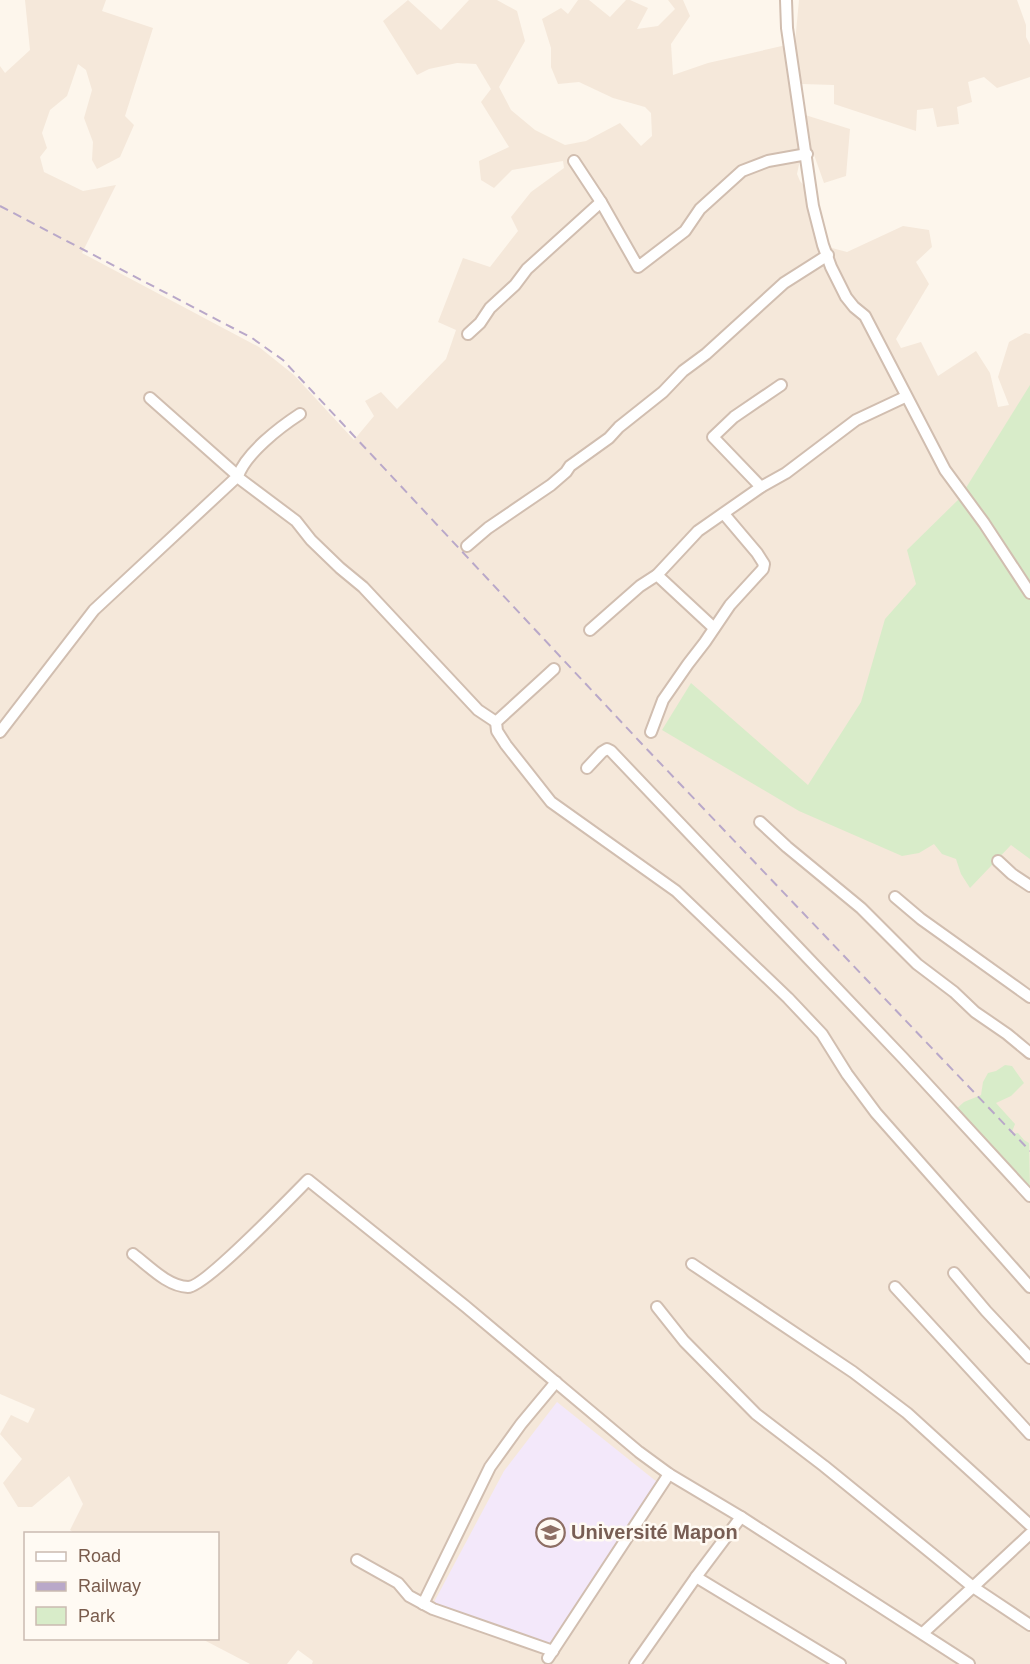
<svg xmlns="http://www.w3.org/2000/svg" width="1030" height="1664" viewBox="0 0 1030 1664" font-family="Arial,sans-serif">
<style>
.residential{fill:#f5e8da}
.education{fill:#f3e8fa}
.green{fill:#d8ecc9}
.lines{fill:none;stroke-linecap:round;stroke-linejoin:round}
.minor-casing{stroke:#d1beb0;stroke-width:14}
.minor{stroke:#fff;stroke-width:10}
.rail{stroke:#b9a8c9;stroke-width:2;stroke-dasharray:9 6;stroke-linecap:butt}
.labels{text-anchor:middle;dominant-baseline:central;stroke-width:5;stroke-linejoin:round;paint-order:stroke}
.education-label{font-size:20px;font-weight:bold;fill:#785e54;stroke:#fffaf3;text-anchor:start}
</style>
<rect width="100%" height="100%" fill="#fdf6ec"/>
<path class="residential" d="M 25,0 L 106,0 L 102,11 L 153,28 L 125,116 L 134,125 L 120,157 L 97,169 L 92,160 L 93,142 L 84,118 L 92,90 L 86,70 L 78,64 L 67,96 L 50,110 L 42,133 L 47,148 L 40,157 L 44,172 L 83,191 L 116,185 L 82,253 L 259,347 L 294,375 L 354,440 L 374,416 L 365,401 L 381,392 L 397,409 L 446,359 L 456,330 L 438,322 L 463,258 L 490,267 L 518,231 L 511,217 L 531,192 L 564,168 L 563,161 L 512,170 L 494,188 L 481,180 L 479,161 L 509,147 L 481,102 L 491,89 L 476,64 L 457,63 L 429,69 L 417,75 L 383,21 L 408,0 L 441,30 L 469,0 L 497,0 L 517,11 L 525,41 L 499,87 L 511,110 L 535,130 L 565,145 L 586,141 L 620,123 L 641,146 L 652,136 L 651,113 L 645,107 L 613,98 L 579,82 L 558,84 L 551,67 L 551,48 L 542,19 L 561,8 L 568,14 L 578,0 L 589,0 L 610,17 L 626,0 L 630,0 L 648,8 L 637,29 L 658,26 L 675,9 L 668,0 L 683,0 L 690,16 L 671,44 L 673,75 L 708,63 L 795,43 L 799,0 L 1017,0 L 1026,25 L 1026,37 L 1030,45 L 1030,77 L 997,88 L 984,77 L 968,82 L 972,102 L 957,107 L 959,124 L 937,127 L 933,108 L 917,110 L 916,131 L 834,104 L 834,85 L 802,84 L 802,114 L 850,129 L 846,176 L 824,183 L 813,152 L 801,155 L 797,174 L 800,181 L 818,204 L 828,247 L 847,252 L 903,226 L 929,230 L 932,247 L 916,262 L 929,284 L 896,339 L 901,348 L 921,342 L 938,376 L 976,351 L 990,373 L 998,407 L 1009,405 L 998,377 L 1009,342 L 1025,333 L 1030,334 L 1030,1664 L 312,1664 L 313,1661 L 298,1650 L 287,1664 L 250,1664 L 202,1639 L 218,1638 L 218,1534 L 74,1533 L 70,1530 L 83,1504 L 69,1476 L 32,1507 L 18,1507 L 3,1483 L 22,1459 L 0,1434 L 11,1415 L 28,1423 L 35,1409 L 0,1394 L 0,66 L 5,73 L 30,50 Z"/>
<path class="education" d="M 557,1402 L 662,1486 L 550,1654 L 433,1604 L 504,1471 Z"/>
<g class="green">
<path d="M 1030,385 L 1030,859 L 1011,845 L 970,888 L 961,874 L 956,859 L 942,854 L 934,844 L 919,853 L 902,856 L 799,811 L 662,730 L 691,683 L 808,785 L 861,702 L 885,619 L 916,584 L 907,550 L 959,499 Z"/>
<path d="M 1005,1065 L 1012,1066 L 1024,1083 L 1011,1096 L 996,1103 L 1015,1124 L 1011,1134 L 1018,1133 L 1024,1140 L 1029,1143 L 1030,1193 L 955,1110 L 964,1102 L 981,1095 L 983,1082 L 988,1073 L 996,1071 Z"/>
</g>
<g class="lines">
<defs>
<g id="minor">
<path d="M 786,0 L 787,28 L 813,206 L 823,245 L 831,267 L 846,297 L 854,307 L 865,316 L 945,470 L 984,523 L 1030,593"/>
<path d="M 574,161 L 601,202 L 638,267 L 685,231 L 700,209 L 742,171 L 768,161 L 807,154"/>
<path d="M 468,334 L 480,323 L 490,308 L 515,285 L 527,269 L 601,202"/>
<path d="M 300,414 C 280,427 246,453 238,476 L 240,479 L 296,521 L 311,540 L 340,568 L 363,587 L 478,710 L 496,722"/>
<path d="M 761,487 L 713,437 L 734,417 L 781,385"/>
<path d="M 467,546 L 488,528 L 551,485 L 566,472 L 570,466 L 609,438 L 619,427 L 663,392 L 683,371 L 706,354 L 784,283 L 828,255"/>
<path d="M 657,575 L 714,628"/>
<path d="M 590,630 L 640,586 L 657,575 L 698,531 L 761,487 L 786,473 L 856,420 L 905,397"/>
<path d="M 554,669 L 496,722 L 497,731 L 506,745 L 551,802 L 676,891 L 788,998 L 822,1034 L 847,1074 L 876,1113 L 1030,1287"/>
<path d="M 0,732 L 94,610 L 238,476 L 150,398"/>
<path d="M 651,732 L 663,700 L 688,664 L 705,642 L 730,605 L 763,569 L 764,564 L 757,553 L 724,514"/>
<path d="M 587,768 L 602,752 L 607,749 L 611,751 L 903,1058 L 1030,1196"/>
<path d="M 760,822 L 787,847 L 861,908 L 917,964 L 954,992 L 975,1012 L 1007,1034 L 1030,1053"/>
<path d="M 998,861 L 1012,874 L 1030,886"/>
<path d="M 895,897 L 921,919 L 1030,997"/>
<path d="M 133,1254 C 149,1266 167,1286 188,1287 C 205,1287 291,1197 308,1180 L 465,1306 L 639,1452 L 669,1474 L 741,1517"/>
<path d="M 692,1264 L 853,1372 L 907,1413 L 1030,1525"/>
<path d="M 954,1273 L 986,1311 L 1030,1358"/>
<path d="M 895,1287 L 1030,1434"/>
<path d="M 657,1307 L 684,1341 L 756,1414 L 824,1466 L 973,1587 L 923,1633"/>
<path d="M 1030,1534 L 973,1587 L 1030,1625"/>
<path d="M 357,1560 L 398,1583 L 409,1596 L 433,1609 L 553,1651"/>
<path d="M 423,1604 L 490,1467 L 521,1424 L 556,1382"/>
<path d="M 548,1658 L 669,1474"/>
<path d="M 635,1664 L 696,1577"/>
<path d="M 840,1664 L 696,1577 L 741,1517 L 969,1664"/>
</g>
</defs>
<use href="#minor" class="minor-casing"/>
<use href="#minor" class="minor"/>
<path class="rail" d="M 0,206 L 252,338 L 283,360 L 641,743 L 1030,1151"/>
</g>
<defs>
<symbol id="university-ring" viewBox="-11 -11 22 22"><circle r="9.5" fill="#fffaf3" stroke="#8d6e63" stroke-width="1.5"/><path d="M0-5L7-2L0 1L-7-2ZM-4 1L0 2.5L4 1V4Q0 6-4 4Z" fill="#8d6e63"/></symbol>
</defs>
<g fill-rule="evenodd">
<use href="#university-ring" x="534" y="1516" width="33" height="33"/>
</g>
<g class="labels">
<g class="education-label">
<text x="571" y="1532">Université Mapon</text>
</g>
</g>
<rect x="24" y="1532" width="195" height="108" fill="#fffaf3" stroke="#cabbb1" stroke-width="1.5"/>
<rect x="36" y="1552" width="30" height="9" fill="#ffffff" stroke="#cabbb1" stroke-width="1.5"/>
<text x="78" y="1562" font-size="18" fill="#7a5c4d">Road</text>
<rect x="36" y="1582" width="30" height="9" fill="#b9a8c9" stroke="#cabbb1" stroke-width="1.5"/>
<text x="78" y="1592" font-size="18" fill="#7a5c4d">Railway</text>
<rect x="36" y="1607" width="30" height="18" fill="#d8ecc9" stroke="#cabbb1" stroke-width="1.5"/>
<text x="78" y="1622" font-size="18" fill="#7a5c4d">Park</text>
</svg>
